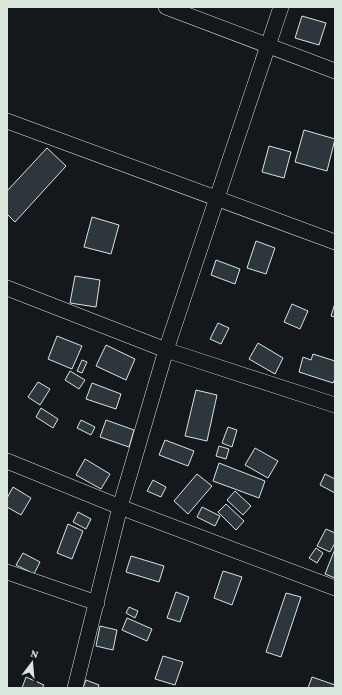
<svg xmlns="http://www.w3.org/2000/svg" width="342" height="695" viewBox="0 0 342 695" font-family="'Crimson Pro',serif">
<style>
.building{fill:#2c363c;stroke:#d8e6dc}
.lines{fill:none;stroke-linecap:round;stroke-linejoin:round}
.street-casing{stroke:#d8e6dc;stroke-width:16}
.street{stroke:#14181c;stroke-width:15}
</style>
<rect width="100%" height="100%" fill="#14181c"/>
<g class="building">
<path d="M 302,16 L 326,23 L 319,45 L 295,38 Z"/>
<path d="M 304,130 L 335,139 L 327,171 L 295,162 Z"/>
<path d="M 269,146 L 291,152 L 284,178 L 262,172 Z"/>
<path d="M 47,148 L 66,166 L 15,222 L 7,214 L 7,191 Z"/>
<path d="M 92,217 L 119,225 L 111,254 L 84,247 Z"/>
<path d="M 256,241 L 275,248 L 266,274 L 247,268 Z"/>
<path d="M 216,260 L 240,269 L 235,284 L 211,275 Z"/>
<path d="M 75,276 L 100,280 L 96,307 L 70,303 Z"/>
<path d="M 335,303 L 335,317 L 331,316 Z"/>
<path d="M 292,304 L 308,311 L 300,329 L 284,322 Z"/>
<path d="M 218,323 L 229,328 L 221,344 L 210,339 Z"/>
<path d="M 57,336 L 82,346 L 72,369 L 48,359 Z"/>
<path d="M 258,343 L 283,358 L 275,374 L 249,359 Z"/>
<path d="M 106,345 L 135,359 L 126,380 L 96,366 Z"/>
<path d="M 313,354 L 335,361 L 335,379 L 333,383 L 299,372 L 303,357 L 311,360 Z"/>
<path d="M 82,360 L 87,362 L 82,373 L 77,371 Z"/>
<path d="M 70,371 L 85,380 L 79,389 L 65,380 Z"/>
<path d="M 38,382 L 50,389 L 40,405 L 28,397 Z"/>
<path d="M 92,383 L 121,394 L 116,409 L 86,399 Z"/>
<path d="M 196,390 L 217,395 L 207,441 L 185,436 Z"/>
<path d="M 41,408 L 58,419 L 53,428 L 36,417 Z"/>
<path d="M 81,420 L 95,427 L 91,435 L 77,428 Z"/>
<path d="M 106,420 L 134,430 L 129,447 L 100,437 Z"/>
<path d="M 228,427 L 237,430 L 232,447 L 222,443 Z"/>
<path d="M 165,440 L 194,451 L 188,466 L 159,455 Z"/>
<path d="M 219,446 L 229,449 L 226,459 L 216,456 Z"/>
<path d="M 255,448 L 278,461 L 268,478 L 245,465 Z"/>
<path d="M 85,459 L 110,474 L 101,489 L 76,475 Z"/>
<path d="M 219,463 L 265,481 L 259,498 L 213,481 Z"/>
<path d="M 197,474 L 212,486 L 188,514 L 174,501 Z"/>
<path d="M 325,474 L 335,479 L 335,493 L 320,485 Z"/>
<path d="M 153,480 L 166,487 L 161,497 L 147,491 Z"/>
<path d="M 13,487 L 31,498 L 21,515 L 7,507 L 7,498 Z"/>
<path d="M 235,491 L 251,506 L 243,515 L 227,500 Z"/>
<path d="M 226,504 L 244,521 L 236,530 L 218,512 Z"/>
<path d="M 202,507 L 220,516 L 215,526 L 197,517 Z"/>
<path d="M 78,512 L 91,519 L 86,529 L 73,522 Z"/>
<path d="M 68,524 L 83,531 L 72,559 L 57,553 Z"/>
<path d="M 326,529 L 335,533 L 335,543 L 330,552 L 317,546 Z"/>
<path d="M 316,548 L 323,553 L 317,563 L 309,558 Z"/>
<path d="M 335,549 L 335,578 L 325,574 Z"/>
<path d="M 23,553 L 40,562 L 34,574 L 16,565 Z"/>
<path d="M 131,556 L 164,566 L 159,582 L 126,572 Z"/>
<path d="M 223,571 L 242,577 L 232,605 L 214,598 Z"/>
<path d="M 176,592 L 189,597 L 180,622 L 167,618 Z"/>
<path d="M 286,593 L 301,597 L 281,657 L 266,652 Z"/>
<path d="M 129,607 L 138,611 L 135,618 L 126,613 Z"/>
<path d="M 127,618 L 152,629 L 147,641 L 122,630 Z"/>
<path d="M 100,626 L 117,630 L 113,650 L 96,646 Z"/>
<path d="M 163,656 L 183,662 L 175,685 L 155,679 Z"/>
<path d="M 26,677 L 44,685 L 42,688 L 22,688 Z"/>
<path d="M 312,677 L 335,685 L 335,688 L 308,688 Z"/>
<path d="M 86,680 L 99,685 L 98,688 L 83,688 Z"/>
</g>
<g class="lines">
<defs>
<g id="street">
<path d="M 166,7 L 335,71"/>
<path d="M 7,121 L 335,242"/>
<path d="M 7,288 L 166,350 L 335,405"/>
<path d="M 7,461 L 120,507 L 335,588"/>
<path d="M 7,572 L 97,603"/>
<path d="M 75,688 L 120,507 L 166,350 L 281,7"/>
</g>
</defs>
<use href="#street" class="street-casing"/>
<use href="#street" class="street"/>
</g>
<rect width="342" height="695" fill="none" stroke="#d8e6dc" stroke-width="16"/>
<g transform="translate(32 663) rotate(16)" stroke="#14181c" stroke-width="3" paint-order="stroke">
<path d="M0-3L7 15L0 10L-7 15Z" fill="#d8e6dc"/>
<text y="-6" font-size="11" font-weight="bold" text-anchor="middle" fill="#d8e6dc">N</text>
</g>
</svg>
